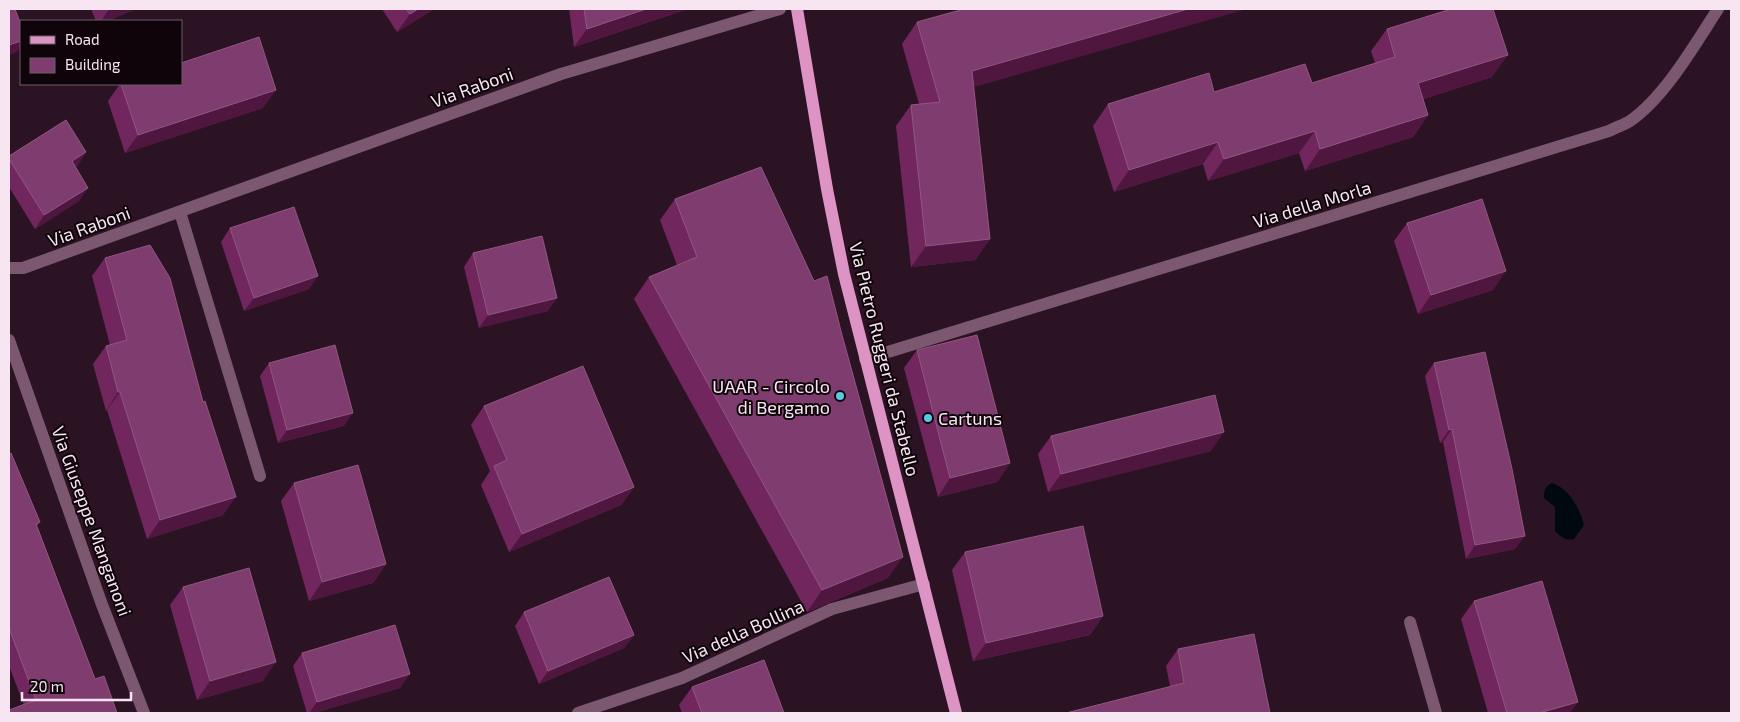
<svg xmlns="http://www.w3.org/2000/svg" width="1740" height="722" viewBox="0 0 1740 722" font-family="'Exo 2',sans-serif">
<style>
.water{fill:#000a0e}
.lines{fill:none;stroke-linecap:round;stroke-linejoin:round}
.street{stroke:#7c5870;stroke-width:12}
.primary{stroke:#de93c5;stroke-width:12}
.wall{fill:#71275e}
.shaded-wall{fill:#4f1740}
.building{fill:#7f3c6e;stroke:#925682}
.poi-dot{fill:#56c9e0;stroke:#0e040a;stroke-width:2}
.labels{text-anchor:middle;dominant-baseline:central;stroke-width:4;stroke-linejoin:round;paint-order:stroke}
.street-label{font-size:18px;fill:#f7e6f1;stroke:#0e040a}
.poi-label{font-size:18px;fill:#f7e6f1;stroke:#0e040a;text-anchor:end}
</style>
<rect width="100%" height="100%" fill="#2c1324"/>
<path class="water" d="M 1552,483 C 1569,488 1580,509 1584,525 L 1574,539 C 1565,541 1561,537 1555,531 L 1555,507 L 1544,498 C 1544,490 1545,486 1552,483 Z"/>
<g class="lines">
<g class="street">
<path d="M 180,212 L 260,476"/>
<path d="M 9,268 L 23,268 L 561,74 L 780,9"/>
<path d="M 9,340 L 101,602 L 144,713"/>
<path d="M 865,359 L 1609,131 C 1616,127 1624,125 1630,121 C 1665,97 1695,44 1718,9"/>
<path d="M 1410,622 L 1436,713"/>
<path d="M 578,713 L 682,678 L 832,609 L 924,584"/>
</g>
<path class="primary" d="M 797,9 L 827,189 L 844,274 L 956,713"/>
</g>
<g class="wall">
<path d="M 91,9 L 136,9 L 107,21 L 96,21 Z"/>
<path d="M 382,9 L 434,9 L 397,32 Z"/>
<path d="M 569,9 L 688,9 L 574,47 Z"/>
<path d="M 917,22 L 974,88 L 990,239 L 975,260 L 911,267 L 896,126 L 911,105 L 919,104 L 902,44 Z"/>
<path d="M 1387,29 L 1492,77 L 1423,99 L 1428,115 L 1413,137 L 1305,171 L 1299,153 L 1208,181 L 1203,164 L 1114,192 L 1093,126 L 1108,104 L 1312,83 L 1375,63 L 1371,51 Z"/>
<path d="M 120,84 L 181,84 L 263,108 L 125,153 L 108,101 Z"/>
<path d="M 86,152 L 77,166 L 75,167 L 79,201 L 35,229 L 9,187 L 9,156 Z"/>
<path d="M 675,199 L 888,578 L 807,612 L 634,299 L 649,277 L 677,265 L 660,220 Z"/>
<path d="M 1407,223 L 1493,290 L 1418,314 L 1394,241 Z"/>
<path d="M 230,228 L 309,289 L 244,311 L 221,242 Z"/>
<path d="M 473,253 L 548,311 L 479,328 L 464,267 Z"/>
<path d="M 105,258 L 223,515 L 147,539 L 107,410 L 106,411 L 93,364 L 106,346 L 110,345 L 92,276 Z"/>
<path d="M 917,350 L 1010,463 L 997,482 L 938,497 L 904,368 Z"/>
<path d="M 269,363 L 344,426 L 278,443 L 260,376 Z"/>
<path d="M 1434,363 L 1515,549 L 1466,559 L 1443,442 L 1440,443 L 1425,376 Z"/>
<path d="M 484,406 L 634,487 L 621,505 L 509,552 L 481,485 L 490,471 L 471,425 Z"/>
<path d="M 1051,436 L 1211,451 L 1048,492 L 1038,454 Z"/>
<path d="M 9,455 L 40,522 L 37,526 L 95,679 L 24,705 L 9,666 Z"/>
<path d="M 294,483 L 386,564 L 373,583 L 309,601 L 281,501 Z"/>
<path d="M 965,552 L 1103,616 L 1090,635 L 973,661 L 952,570 Z"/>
<path d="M 183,587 L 263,681 L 197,700 L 170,605 Z"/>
<path d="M 1474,601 L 1570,713 L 1488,713 L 1461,619 Z"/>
<path d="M 524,612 L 634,635 L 624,648 L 539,684 L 515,626 Z"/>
<path d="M 1178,649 L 1270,713 L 1170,686 L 1166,666 Z"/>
<path d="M 302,653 L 400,688 L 314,713 L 307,713 L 293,666 Z"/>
<path d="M 692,687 L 784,713 L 682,713 L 679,705 Z"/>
</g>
<g class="shaded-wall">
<path d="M 109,9 L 136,9 L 107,21 L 101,21 Z"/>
<path d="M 418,9 L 434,9 L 397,32 L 410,14 Z"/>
<path d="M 646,9 L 688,9 L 574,47 L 587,29 Z"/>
<path d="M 1188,9 L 1247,9 L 957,92 L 972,71 Z"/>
<path d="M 21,41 L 21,46 L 17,52 L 9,55 L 9,45 Z"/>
<path d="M 1508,55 L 1492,77 L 1403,105 L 1418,83 Z"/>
<path d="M 276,90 L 263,108 L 125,153 L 138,135 Z"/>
<path d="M 1428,115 L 1413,137 L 1305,171 L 1320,149 Z"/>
<path d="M 1315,131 L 1299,153 L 1208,181 L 1224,159 Z"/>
<path d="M 1218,142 L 1203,164 L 1114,192 L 1129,170 Z"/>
<path d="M 86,152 L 77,166 L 63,175 L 72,161 Z"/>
<path d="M 88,188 L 79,201 L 35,229 L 44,215 Z"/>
<path d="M 990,239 L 975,260 L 911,267 L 926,246 Z"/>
<path d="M 1506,271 L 1493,290 L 1418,314 L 1431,295 Z"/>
<path d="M 318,276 L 309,289 L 244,311 L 254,298 Z"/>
<path d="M 557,298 L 548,311 L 479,328 L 488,315 Z"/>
<path d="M 118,392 L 120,392 L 107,410 L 106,411 Z"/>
<path d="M 353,413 L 344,426 L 278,443 L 287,430 Z"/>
<path d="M 1452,429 L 1443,442 L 1440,443 L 1449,430 Z"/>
<path d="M 1224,432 L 1211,451 L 1048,492 L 1061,474 Z"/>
<path d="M 1010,463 L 997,482 L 938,497 L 950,478 Z"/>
<path d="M 634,487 L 621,505 L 509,552 L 522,534 Z"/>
<path d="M 236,497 L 223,515 L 147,539 L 160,520 Z"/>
<path d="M 1525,536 L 1515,549 L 1466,559 L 1475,545 Z"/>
<path d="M 903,557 L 888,578 L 807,612 L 822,590 Z"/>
<path d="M 386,564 L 373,583 L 309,601 L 322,582 Z"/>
<path d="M 1103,616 L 1090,635 L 973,661 L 986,643 Z"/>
<path d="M 634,635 L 624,648 L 539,684 L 548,671 Z"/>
<path d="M 276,662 L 263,681 L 197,700 L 210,681 Z"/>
<path d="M 410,674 L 400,688 L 314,713 L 309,713 L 317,702 Z"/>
<path d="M 1578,702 L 1570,713 L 1539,713 Z"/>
</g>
<g class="building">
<path d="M 9,9 L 15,9 L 21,25 L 21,41 L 9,45 Z"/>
<path d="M 406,9 L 418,9 L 410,14 Z"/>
<path d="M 584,9 L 646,9 L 587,29 Z"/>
<path d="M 964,9 L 1188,9 L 972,71 L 990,239 L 926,246 L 911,105 L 940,102 L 917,22 Z"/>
<path d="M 1451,9 L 1493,9 L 1508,55 L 1418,83 L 1428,115 L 1320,149 L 1315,131 L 1224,159 L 1218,142 L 1129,170 L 1108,104 L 1209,73 L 1214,92 L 1305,64 L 1312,83 L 1395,57 L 1387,29 Z"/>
<path d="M 259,37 L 276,90 L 138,135 L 121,84 L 181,84 L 181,63 Z"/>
<path d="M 66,120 L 86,152 L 72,161 L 88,188 L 44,215 L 9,159 L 9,156 Z"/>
<path d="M 761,167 L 814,281 L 827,276 L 842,335 L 903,557 L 822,590 L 649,277 L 697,257 L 675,199 Z"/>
<path d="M 1482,199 L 1506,271 L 1431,295 L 1407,223 Z"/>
<path d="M 294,207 L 318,276 L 254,298 L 230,228 Z"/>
<path d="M 542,236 L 557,298 L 488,315 L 473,253 Z"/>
<path d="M 150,245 L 170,278 L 203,402 L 205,401 L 236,497 L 160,520 L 120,392 L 118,392 L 106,346 L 127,340 L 105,258 Z"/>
<path d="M 977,335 L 1010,463 L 950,478 L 917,350 Z"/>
<path d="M 335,345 L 353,413 L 287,430 L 269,363 Z"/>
<path d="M 1485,352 L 1512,469 L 1525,536 L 1475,545 L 1452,429 L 1449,430 L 1434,363 Z"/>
<path d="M 583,366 L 634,487 L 522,534 L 494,466 L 507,460 L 484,406 Z"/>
<path d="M 1215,395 L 1224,432 L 1061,474 L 1051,436 Z"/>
<path d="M 11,453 L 40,522 L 36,524 L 95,679 L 104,676 L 117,713 L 9,713 L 9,710 L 36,700 L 9,628 L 9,455 Z"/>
<path d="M 358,465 L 386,564 L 322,582 L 294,483 Z"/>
<path d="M 1083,526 L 1103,616 L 986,643 L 965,552 Z"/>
<path d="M 249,568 L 276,662 L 210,681 L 183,587 Z"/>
<path d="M 609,577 L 634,635 L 548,671 L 524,612 Z"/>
<path d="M 1542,581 L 1578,702 L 1539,713 L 1507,713 L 1474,601 Z"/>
<path d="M 395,625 L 410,674 L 317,702 L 302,653 Z"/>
<path d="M 1254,634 L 1270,713 L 1066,713 L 1184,683 L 1178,649 Z"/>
<path d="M 764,660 L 784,713 L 702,713 L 692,687 Z"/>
</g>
<g class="poi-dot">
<circle cx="840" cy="396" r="5"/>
<circle cx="928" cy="418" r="5"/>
</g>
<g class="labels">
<g class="street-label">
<text transform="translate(472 87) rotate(-20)">Via Raboni</text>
<text transform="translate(1312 204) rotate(-17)">Via della Morla</text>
<text transform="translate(89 226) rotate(-20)">Via Raboni</text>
<text transform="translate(885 359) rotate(76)">Via Pietro Ruggeri da Stabello</text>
<text transform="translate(92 521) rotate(70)">Via Giuseppe Manganoni</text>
<text transform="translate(743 631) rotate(-24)">Via della Bollina</text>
</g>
<g class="poi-label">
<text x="830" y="386">UAAR - Circolo<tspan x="830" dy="21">di Bergamo</tspan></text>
<text x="938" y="418" text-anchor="start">Cartuns</text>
</g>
</g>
<rect width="1740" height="722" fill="none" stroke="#f7e6f1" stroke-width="20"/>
<rect x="20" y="20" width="162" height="65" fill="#0e040a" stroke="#6b5e66"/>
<rect x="30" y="36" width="25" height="8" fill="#de93c5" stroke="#6b5e66"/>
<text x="65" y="45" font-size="15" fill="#f7e6f1">Road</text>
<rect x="30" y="58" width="25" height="15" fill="#7f3c6e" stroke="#6b5e66"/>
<text x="65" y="70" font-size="15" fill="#f7e6f1">Building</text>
<path d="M22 692v8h109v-8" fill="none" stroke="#f7e6f1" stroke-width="2.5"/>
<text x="30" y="692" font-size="15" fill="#f7e6f1" stroke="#0e040a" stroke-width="4" paint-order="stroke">20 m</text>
</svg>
